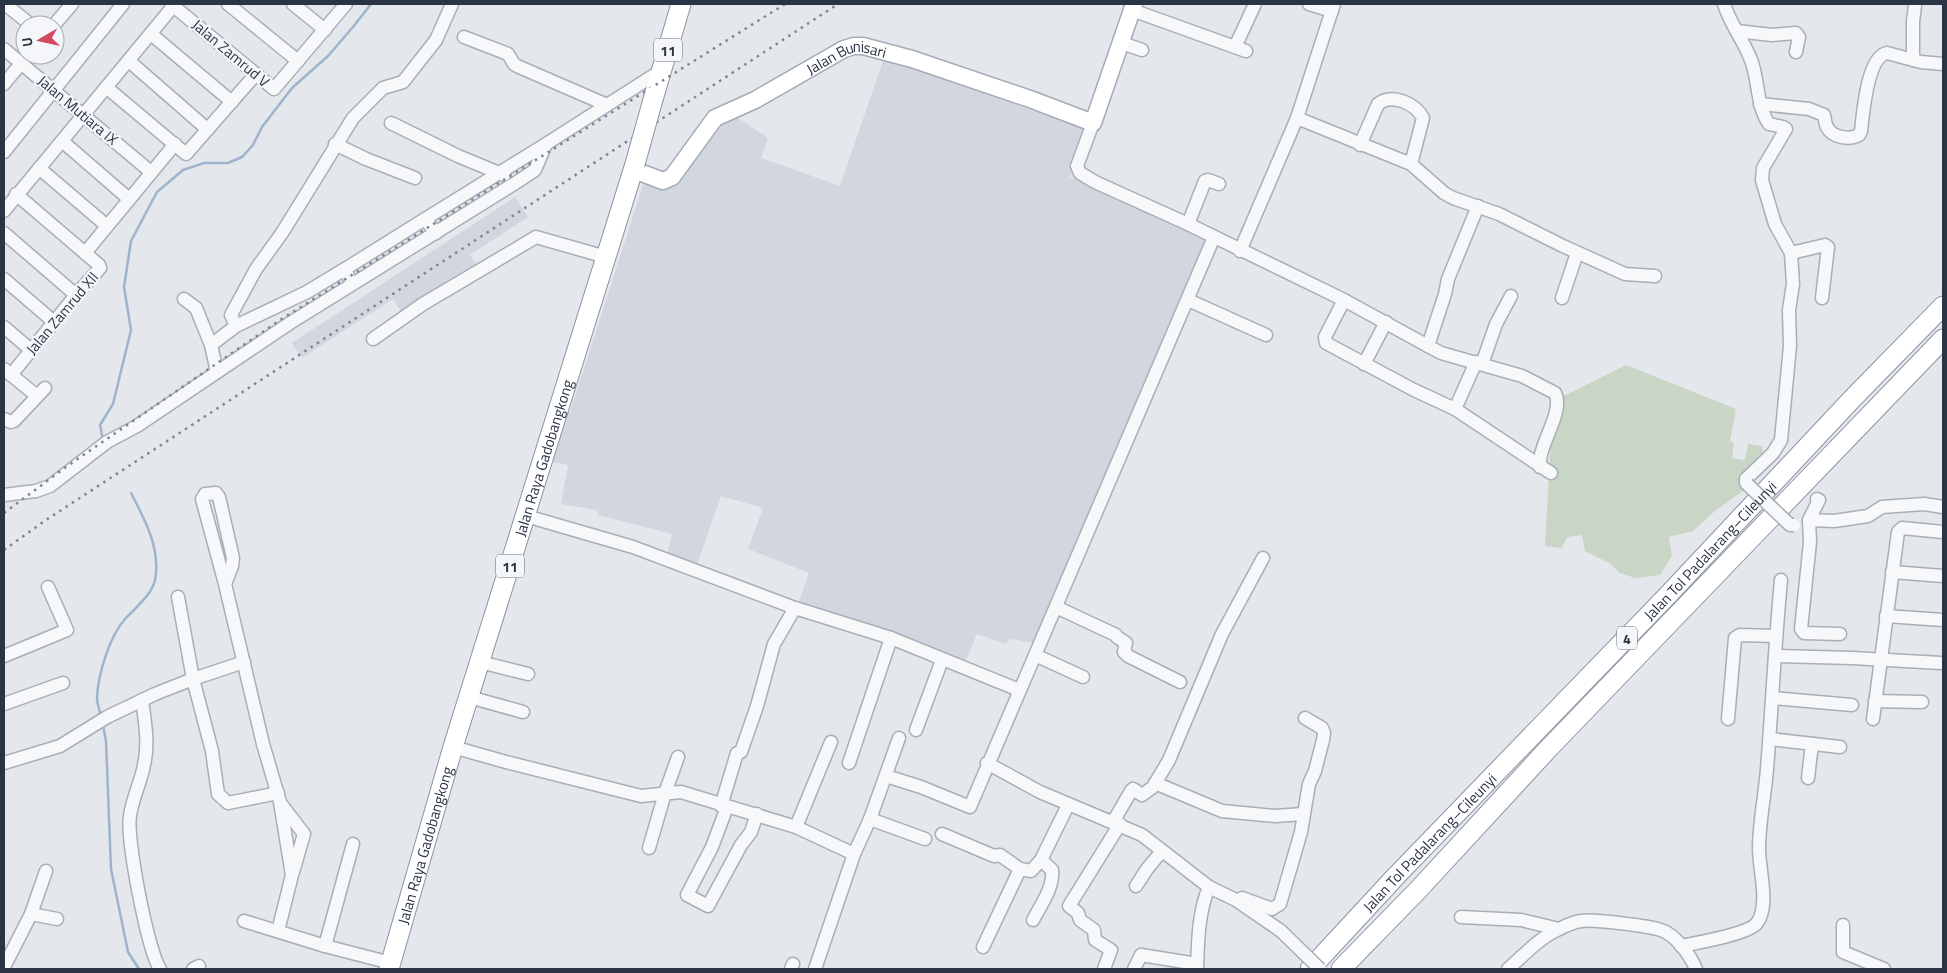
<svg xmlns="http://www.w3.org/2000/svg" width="1947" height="973" viewBox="0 0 1947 973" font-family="'Titillium Web',sans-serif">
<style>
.built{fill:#d2d6de}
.green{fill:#c9d6c5}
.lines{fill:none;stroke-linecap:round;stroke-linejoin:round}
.stream{stroke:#9fb4cc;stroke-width:2.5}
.minor-casing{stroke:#a9aeb7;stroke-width:15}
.major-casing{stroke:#a3abb8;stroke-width:19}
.highway-casing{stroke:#8b94a3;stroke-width:21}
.minor{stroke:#f7f8fa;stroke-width:12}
.major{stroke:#fff;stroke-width:16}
.highway{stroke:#fff;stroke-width:19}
.rail{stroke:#7d8696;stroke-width:2.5;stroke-dasharray:2.5 5;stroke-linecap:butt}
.minor-bridge-casing{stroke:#a9aeb7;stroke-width:15;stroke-linecap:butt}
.highway-bridge-casing{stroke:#8b94a3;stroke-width:21;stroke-linecap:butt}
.minor-bridge{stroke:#f7f8fa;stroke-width:12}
.highway-bridge{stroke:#fff;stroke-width:19}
.labels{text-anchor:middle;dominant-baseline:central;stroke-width:4.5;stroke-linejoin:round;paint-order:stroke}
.shield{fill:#f4f6f9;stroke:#676e7b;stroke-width:1}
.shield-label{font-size:14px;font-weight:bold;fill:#2b3445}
.street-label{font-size:15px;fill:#2b3445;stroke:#f4f6f9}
</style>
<rect width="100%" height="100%" fill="#e4e7ec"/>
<g class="built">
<path d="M 884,58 L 1085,129 L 1070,177 L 1199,234 L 1204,240 L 1206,246 L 1116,449 L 1033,643 L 1011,639 L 1005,644 L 977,634 L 964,665 L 798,604 L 809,573 L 748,549 L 763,508 L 721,496 L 696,567 L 667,556 L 672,534 L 598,515 L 597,510 L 561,504 L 568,465 L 551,462 L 565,412 L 570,412 L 645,179 L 664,186 L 713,125 L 735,116 L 768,138 L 761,158 L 840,186 Z"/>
<path d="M 515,197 L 528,217 L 470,255 L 478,267 L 404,316 L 393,299 L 302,358 L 292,343 Z"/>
</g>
<path class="green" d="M 1626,365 L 1736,409 L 1730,441 L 1734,443 L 1732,458 L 1745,460 L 1748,444 L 1762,446 L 1763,458 L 1746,489 L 1717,509 L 1693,531 L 1669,537 L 1672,556 L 1660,575 L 1635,578 L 1620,573 L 1609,563 L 1585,551 L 1582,535 L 1567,537 L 1562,548 L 1545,546 L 1551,433 L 1562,397 Z"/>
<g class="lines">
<g class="stream">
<path d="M 103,440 L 100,425 L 113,404 L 131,330 L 124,287 L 131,241 L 157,192 L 183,170 L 204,163 L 228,163 L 242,157 L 253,145 L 262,127 L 292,88 L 328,56 L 353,27 L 371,4"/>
<path d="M 101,717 C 100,711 97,704 97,698 C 98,675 109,637 125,619 C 134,609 152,595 155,580 C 161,549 145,520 131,493"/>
<path d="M 103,725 L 106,741 L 111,869 L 128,952 L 139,969"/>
</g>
<defs>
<g id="minor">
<path d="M 5,4 L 31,25"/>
<path d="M 171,4 L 274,89 L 346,4"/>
<path d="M 228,4 L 298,61"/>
<path d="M 293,4 L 325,30"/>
<path d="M 1309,4 L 1332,11"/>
<path d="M 1724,4 C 1730,24 1743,39 1751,60 C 1759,80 1756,105 1769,124 L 1783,127 L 1786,129 L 1763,168 L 1762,180 L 1775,224 L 1791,253 L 1793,284 L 1789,310 L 1790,346 L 1781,440 L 1773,453 L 1746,479"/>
<path d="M 1132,10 L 1246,51"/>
<path d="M 54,25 L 72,4"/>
<path d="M 1737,31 L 1772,35 L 1796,33 L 1799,37 L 1796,52"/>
<path d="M 151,34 L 232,102"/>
<path d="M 464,37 L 508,54 L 514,64 L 517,66 L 607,105"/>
<path d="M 1122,43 L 1142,50"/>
<path d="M 1235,47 L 1255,4"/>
<path d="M 4,49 L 151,172"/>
<path d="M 1913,60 L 1913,21 L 1915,6"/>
<path d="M 129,61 L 207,129"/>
<path d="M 4,84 L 28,55"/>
<path d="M 106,87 L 186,154 L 256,74"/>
<path d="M 1760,104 L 1809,109 L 1824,115 C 1825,119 1825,124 1827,127 C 1832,138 1850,140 1859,135 L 1861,131 C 1863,114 1867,57 1887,53 L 1921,62 L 1943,64"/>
<path d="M 1297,118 L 1411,164 L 1444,193 L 1453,198 L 1499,214 L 1563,246 L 1625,274 L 1655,276"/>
<path d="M 391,123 L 458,156 L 504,175"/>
<path d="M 1093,123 L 1077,166 L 1080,173 L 1095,182 L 1188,224 L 1344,300 L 1428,346 L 1441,353 L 1522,376 L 1555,393 C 1563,408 1546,435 1542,451 C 1540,456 1540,461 1540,467"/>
<path d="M 62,141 L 129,199"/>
<path d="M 335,144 L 366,159 L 415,178"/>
<path d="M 1360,145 L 1378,104 C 1392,93 1415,103 1423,118 L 1411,164"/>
<path d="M 4,152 L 123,4"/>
<path d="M 39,168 L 107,226"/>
<path d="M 4,211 L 175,4"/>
<path d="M 1188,224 L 1205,181 L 1208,180 L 1219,184"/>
<path d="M 4,233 L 76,295"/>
<path d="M 436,233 L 425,219 L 546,144"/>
<path d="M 1240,251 L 1297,118 L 1334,4"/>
<path d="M 85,253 L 175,144"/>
<path d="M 1791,253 L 1825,245 L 1828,247 L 1822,298"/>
<path d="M 348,276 L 345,269 L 425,219"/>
<path d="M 4,279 L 54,322"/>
<path d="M 1562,298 L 1577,253"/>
<path d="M 184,299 L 196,308 L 211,345"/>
<path d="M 1188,300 L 1266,335"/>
<path d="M 1344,300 L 1325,337 L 1326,343 L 1414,390 L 1455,409 L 1551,473"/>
<path d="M 236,326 L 231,315 L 256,269 L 282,233 L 353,118 L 383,88 L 403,82 L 436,40 L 452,4"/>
<path d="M 4,327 L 31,350"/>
<path d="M 373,339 L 423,304 L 536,237 L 606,257"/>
<path d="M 1428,346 L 1445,294 L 1448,279 L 1478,206"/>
<path d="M 1364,364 L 1386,322"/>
<path d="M 1482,364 L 1496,324 L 1511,296"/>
<path d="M 4,369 L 37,396"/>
<path d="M 217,372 L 211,345 L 236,326 L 307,292 L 345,269"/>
<path d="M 11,375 L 76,295 L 100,268 L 99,265 L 16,194"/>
<path d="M 1455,409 L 1476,362"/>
<path d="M 4,419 L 11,422 L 14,421 L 45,388"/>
<path d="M 4,495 L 36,491 L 50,486 L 107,442 L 137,426 L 290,323 L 517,182 L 535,170 L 546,144 L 662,70"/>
<path d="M 1817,499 L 1819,500 L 1809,520 L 1834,521 L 1868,516 L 1882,507 L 1924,504 L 1943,507"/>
<path d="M 526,516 L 633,547 L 795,608 L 891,638 L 1019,690"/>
<path d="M 1809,520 L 1810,542 L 1801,629 L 1804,633 L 1840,634"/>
<path d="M 1892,572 L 1943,576"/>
<path d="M 225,584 L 232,566 L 233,558 L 219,497 L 216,493 L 205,494 L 202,499 L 225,584 L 263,744 L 280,802 L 292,875 L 278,931"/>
<path d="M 178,597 L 193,679 L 212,751 L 218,794 L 228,803 L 278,793"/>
<path d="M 1056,607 L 1116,635 L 1117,637 L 1126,643 L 1124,652 L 1128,656 L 1180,682"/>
<path d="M 1886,616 L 1943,620"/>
<path d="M 1035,655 L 1083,677"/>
<path d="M 4,656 L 67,630 L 48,587"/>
<path d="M 1775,656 L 1852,658 L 1941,663"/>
<path d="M 480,662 L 528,674"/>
<path d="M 469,697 L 523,712"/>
<path d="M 1773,698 L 1852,705"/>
<path d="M 142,700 C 145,722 149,743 144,765 C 141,782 132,799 130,816 C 126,839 148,951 160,969"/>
<path d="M 1875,701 L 1922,702"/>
<path d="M 4,704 L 63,683"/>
<path d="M 1728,719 L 1735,638 L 1740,635 L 1776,636"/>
<path d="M 1873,719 L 1898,532 L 1902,528 L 1943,532"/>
<path d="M 916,730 L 942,660"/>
<path d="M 1770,739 L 1840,747"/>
<path d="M 453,747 L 506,762 L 641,796 L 681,792 L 796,827 L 854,854"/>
<path d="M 4,763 L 60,746 L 107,717 L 155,694 L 193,679 L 244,662"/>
<path d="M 849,763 L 891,638"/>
<path d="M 987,763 L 1040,792 L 1142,835 L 1209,887 L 1236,900 L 1281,931"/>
<path d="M 886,776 L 921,787 L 970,807 L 1214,237"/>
<path d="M 1808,778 L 1812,744"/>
<path d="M 1155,783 L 1222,811 L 1275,816 L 1303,814"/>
<path d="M 281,804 L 304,834 L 293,872"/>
<path d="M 721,806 L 737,753 L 741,752 L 757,706 L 774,644 L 795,608"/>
<path d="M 727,807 L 712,847 L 687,895 L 708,906 L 741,845 L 751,832 L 757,814"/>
<path d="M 870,819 L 925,839"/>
<path d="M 1113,822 L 1131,791 L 1133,789 L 1142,795 L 1153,787 L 1169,760 L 1222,634 L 1263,558"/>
<path d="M 796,827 L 831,742"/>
<path d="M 942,834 L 994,856 L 1000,855 L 1020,869 L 1031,871 L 1041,860 L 1068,805"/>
<path d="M 649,848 L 665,793 L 678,757"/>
<path d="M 1136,886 L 1147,869 L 1162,851"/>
<path d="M 1242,898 L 1272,909 L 1280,904 L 1301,832 L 1309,784 L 1315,771 L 1323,740 L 1324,733 L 1322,728 L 1305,718"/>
<path d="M 31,914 L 57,919"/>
<path d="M 1461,917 L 1521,920 L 1559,929"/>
<path d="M 1033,920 C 1041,905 1054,887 1052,870 L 1041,860"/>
<path d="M 244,921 L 325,946 L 391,963"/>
<path d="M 1843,925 L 1843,952 L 1884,969"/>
<path d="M 325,946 L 353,844"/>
<path d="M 1681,946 C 1696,943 1749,934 1757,923 C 1770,905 1759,870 1759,849 C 1759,822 1765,796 1767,769 C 1772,706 1775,643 1781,580"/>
<path d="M 983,947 L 1020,869"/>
<path d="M 4,967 L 31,914 L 46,871"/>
<path d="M 193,969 L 199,966"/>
<path d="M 791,969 L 793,964"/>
<path d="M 815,969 L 854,854 L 870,819 L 899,738"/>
<path d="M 1104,969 L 1111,950 L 1095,940 L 1094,930 L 1080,920 L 1078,913 L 1069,906 L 1120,824"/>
<path d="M 1134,969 L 1141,955 L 1197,964"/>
<path d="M 1197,969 C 1198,942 1198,913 1209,887"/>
<path d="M 1508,969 C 1524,955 1539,938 1559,929 C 1565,926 1574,922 1581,921 C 1593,919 1649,926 1661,930 C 1676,935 1690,955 1696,969"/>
</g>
<g id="major">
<path id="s1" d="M 634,170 L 663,181 L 672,177 L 715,118 L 755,100 L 844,49 L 854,46 L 863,46 L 912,59 L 1030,99 L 1093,123 L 1134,4"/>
</g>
<g id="highway">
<path d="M 654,96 L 681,4"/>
<path id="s2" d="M 389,969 L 453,747 L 635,164"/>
<path id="s3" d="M 1310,969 L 1397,875 L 1667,596 L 1853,398 L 1943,306"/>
<path d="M 1341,969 L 1418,890 L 1549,748 L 1943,339"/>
</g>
</defs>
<use href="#minor" class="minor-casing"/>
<use href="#major" class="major-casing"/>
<use href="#highway" class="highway-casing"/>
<use href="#minor" class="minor"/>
<use href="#major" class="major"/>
<use href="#highway" class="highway"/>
<g class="rail">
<path d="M 4,513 L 66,467 L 280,320 L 785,4"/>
<path d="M 4,550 L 46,520 L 838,4"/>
</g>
<defs>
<g id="minor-bridge">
<path d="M 1746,479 L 1746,483 L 1790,525 L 1794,525"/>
<path d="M 1281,931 L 1320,969"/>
</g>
<path id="highway-bridge" d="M 635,164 L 654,96"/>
</defs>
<use href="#minor-bridge" class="minor-bridge-casing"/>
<use href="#highway-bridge" class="highway-bridge-casing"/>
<use href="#minor-bridge" class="minor-bridge"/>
<use href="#highway-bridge" class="highway-bridge"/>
</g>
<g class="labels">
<g class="shield">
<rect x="654" y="38.5" width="28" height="23" rx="4"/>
<rect x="496" y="554.5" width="28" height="23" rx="4"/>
<rect x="1617" y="626.5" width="20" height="23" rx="4"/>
</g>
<g class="shield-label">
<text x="668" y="50">11</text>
<text x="510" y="566">11</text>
<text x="1627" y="638">4</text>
</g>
<g class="street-label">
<text transform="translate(231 53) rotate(40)">Jalan Zamrud V</text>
<text stroke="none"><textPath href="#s1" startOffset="261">Jalan Bunisari</textPath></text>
<text transform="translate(78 110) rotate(40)">Jalan Mutiara IX</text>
<text transform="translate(62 313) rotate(-50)">Jalan Zamrud XII</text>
<text stroke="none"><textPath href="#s2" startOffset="534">Jalan Raya Gadobangkong</textPath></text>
<text stroke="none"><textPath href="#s3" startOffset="579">Jalan Tol Padalarang–Cileunyi</textPath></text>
<text stroke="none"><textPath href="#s3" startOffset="174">Jalan Tol Padalarang–Cileunyi</textPath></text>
<text stroke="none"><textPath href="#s2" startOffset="129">Jalan Raya Gadobangkong</textPath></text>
</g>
</g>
<rect width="1947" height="973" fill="none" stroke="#2b3445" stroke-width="10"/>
<g transform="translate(40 40) rotate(261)"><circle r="24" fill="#f4f6f9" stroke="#a4a8b1"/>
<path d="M0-4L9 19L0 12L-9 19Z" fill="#d1495b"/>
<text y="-8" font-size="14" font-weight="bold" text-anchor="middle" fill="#2b3445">U</text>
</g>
</svg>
